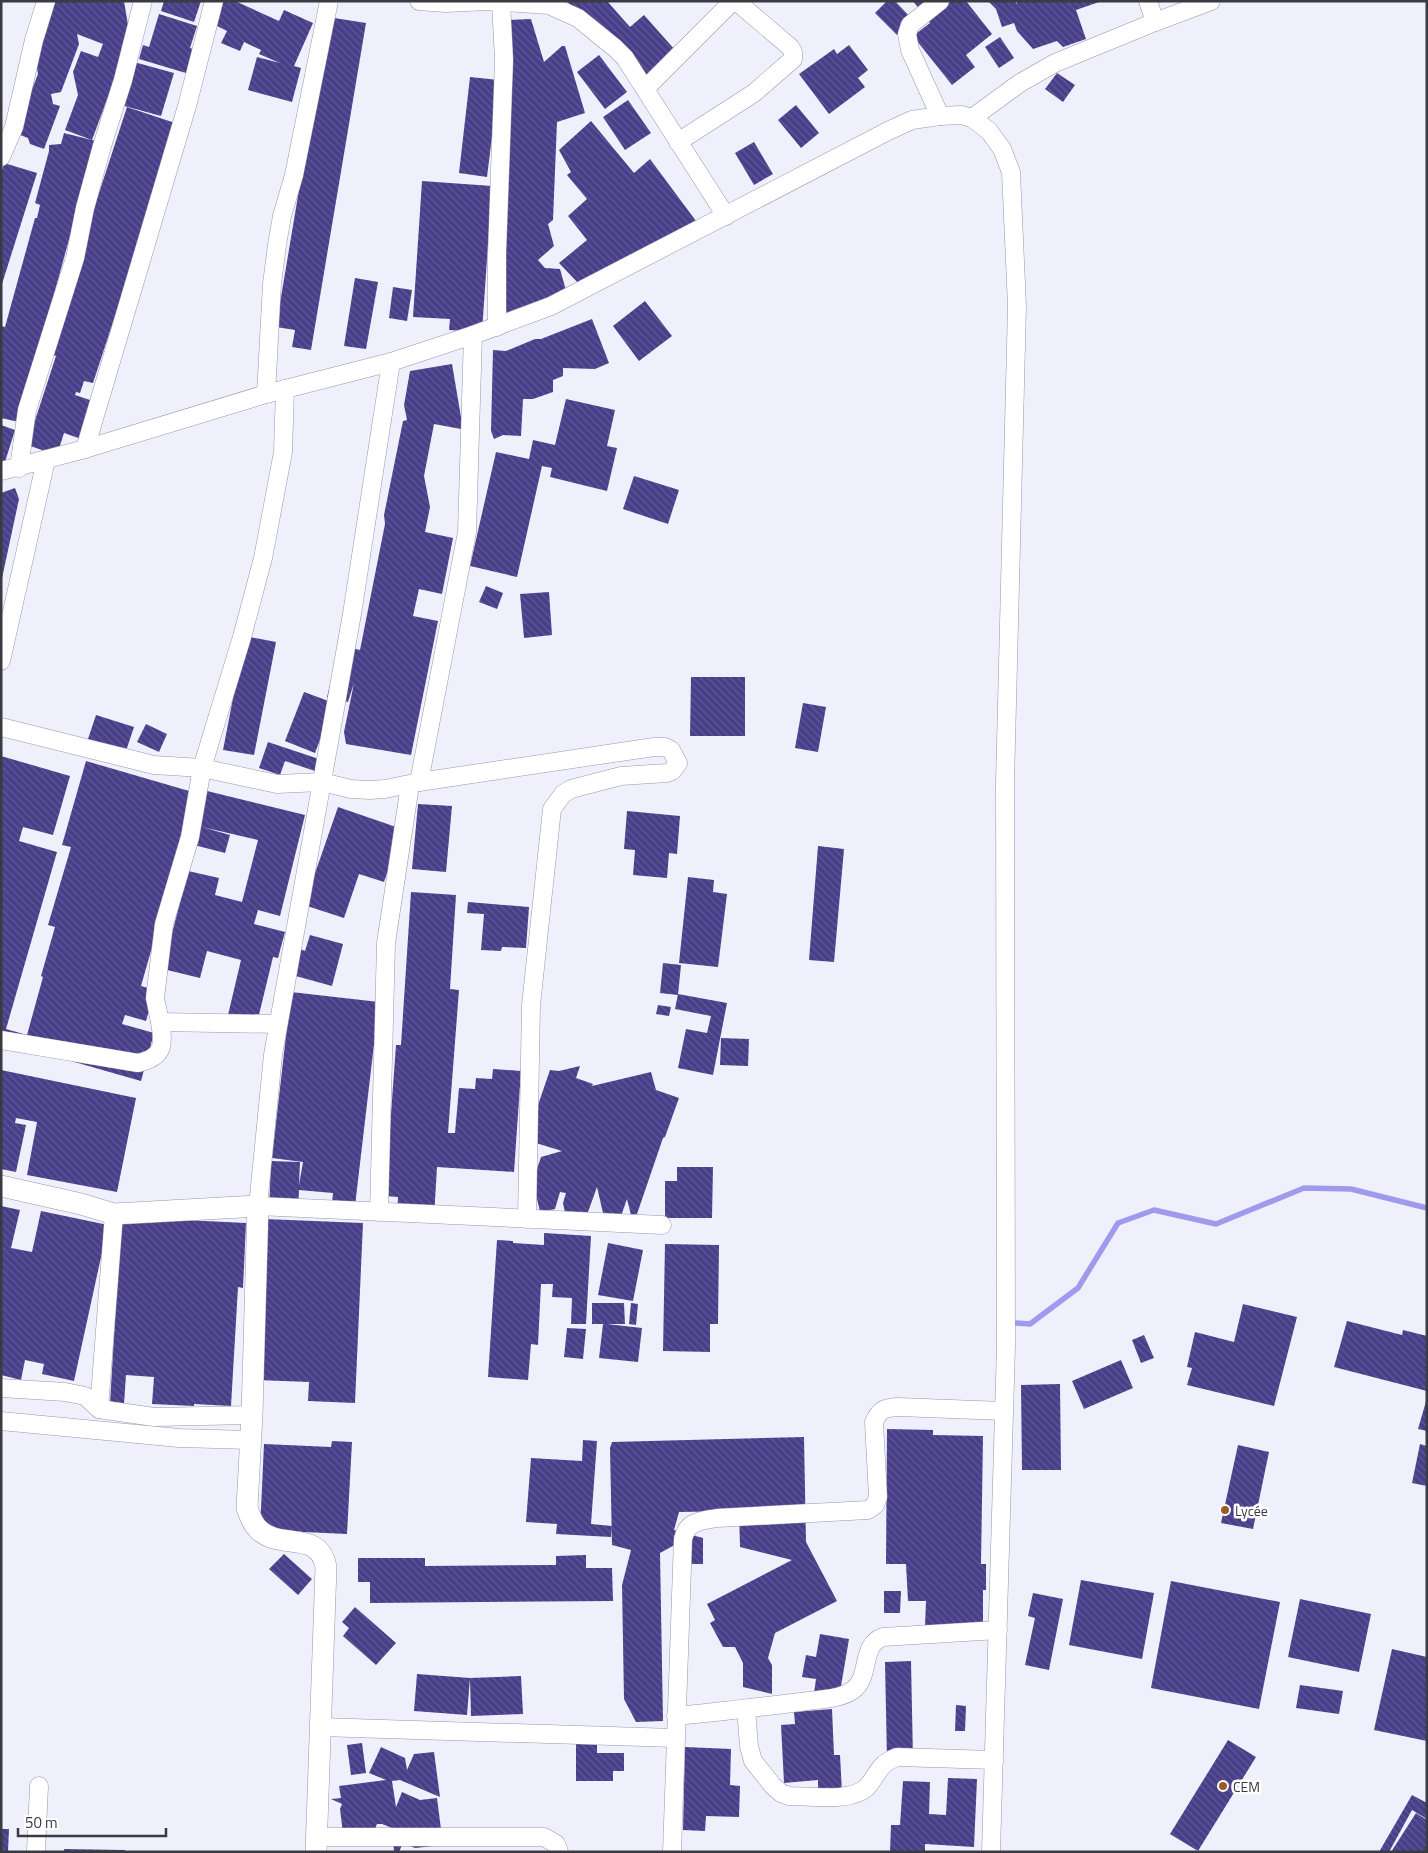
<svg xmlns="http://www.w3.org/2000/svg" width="1428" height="1853" viewBox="0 0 1428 1853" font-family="'Titillium Web',sans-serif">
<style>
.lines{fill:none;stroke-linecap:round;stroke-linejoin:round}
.stream{stroke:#a09aed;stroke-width:5.5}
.building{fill:url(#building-back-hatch)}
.minor-casing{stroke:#9796ab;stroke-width:19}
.tertiary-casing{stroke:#9796ab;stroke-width:22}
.minor{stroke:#fff;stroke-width:18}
.tertiary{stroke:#fff;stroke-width:21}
.poi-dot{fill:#9b5b24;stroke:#fff;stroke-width:2}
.labels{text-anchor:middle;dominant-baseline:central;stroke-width:5;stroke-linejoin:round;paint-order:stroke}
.poi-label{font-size:14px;fill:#3a3a43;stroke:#fff;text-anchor:start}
</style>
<defs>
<pattern id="building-back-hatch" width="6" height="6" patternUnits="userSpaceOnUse" patternTransform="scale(1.25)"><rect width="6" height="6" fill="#493e89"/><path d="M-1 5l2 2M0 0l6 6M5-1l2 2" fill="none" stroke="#625995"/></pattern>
</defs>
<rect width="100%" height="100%" fill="#f0f0fd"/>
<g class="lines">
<path class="stream" d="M 1016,1323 L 1030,1324 L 1078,1288 L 1118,1223 L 1154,1210 L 1216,1224 L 1304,1188 L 1351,1189 L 1427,1208"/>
</g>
<g class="building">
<path d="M 49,1 L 124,1 L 130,37 L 92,140 L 65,130 L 78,95 L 73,72 L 81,51 L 98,57 L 103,44 L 77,34 L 79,44 L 61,92 L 51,94 L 53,104 L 60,106 L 44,149 L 30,144 L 28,138 L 15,133 L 38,74 L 36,61 Z"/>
<path d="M 164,1 L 201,1 L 194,22 L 161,11 Z"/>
<path d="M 223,1 L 235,1 L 279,21 L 284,10 L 313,23 L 294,66 L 301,68 L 292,102 L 248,90 L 257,57 L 280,63 L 259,54 L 261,50 L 244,42 L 240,51 L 221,43 L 227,31 L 213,24 Z"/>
<path d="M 567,1 L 607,1 L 630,27 L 644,15 L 683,59 L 646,92 Z"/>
<path d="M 887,1 L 895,1 L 912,19 L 897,35 L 875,13 Z"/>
<path d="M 913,1 L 966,1 L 992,34 L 966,55 L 975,67 L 952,85 L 913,36 L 930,23 Z"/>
<path d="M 988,1 L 1015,1 L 1017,4 L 1017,1 L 1099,2 L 1076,10 L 1086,39 L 1063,47 L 1057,41 L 1033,49 L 1017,31 L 1014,23 L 1002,27 L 996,9 Z"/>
<path d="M 159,14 L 197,26 L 190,48 L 203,52 L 196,76 L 139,59 L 143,45 L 149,47 Z"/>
<path d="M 328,17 L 366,23 L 311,350 L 292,347 L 295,330 L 276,327 Z"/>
<path d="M 531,19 L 544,62 L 562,46 L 565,46 L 585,113 L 557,122 L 553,220 L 548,224 L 554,246 L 538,260 L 545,268 L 560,269 L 567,294 L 509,316 L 505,310 L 507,20 Z"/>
<path d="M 1000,37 L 1014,58 L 999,68 L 985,47 Z"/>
<path d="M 849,45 L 868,70 L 858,78 L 865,87 L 829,114 L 799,74 L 834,49 L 837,54 Z"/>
<path d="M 599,55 L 627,92 L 605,109 L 577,72 Z"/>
<path d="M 134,62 L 174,73 L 161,116 L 121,105 Z"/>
<path d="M 1057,73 L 1075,85 L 1063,102 L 1045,89 Z"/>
<path d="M 470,77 L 499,80 L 487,177 L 459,173 Z"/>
<path d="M 628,100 L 651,133 L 625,150 L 603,117 Z"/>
<path d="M 796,105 L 819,133 L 801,148 L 778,120 Z"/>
<path d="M 127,107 L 178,124 L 93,383 L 84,381 L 80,393 L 76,392 L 75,395 L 93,401 L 81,439 L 64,433 L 57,455 L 27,445 L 56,356 L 47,353 Z"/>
<path d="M 591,121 L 634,173 L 650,159 L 696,221 L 580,285 L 559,263 L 587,240 L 568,216 L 587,199 L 567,175 L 571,172 L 559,150 Z"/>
<path d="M 64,133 L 96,141 L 19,422 L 1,418 L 1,326 L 5,327 L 35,218 L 37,218 L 40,205 L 35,203 L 49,151 L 49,145 L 61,144 Z"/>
<path d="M 754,142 L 773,174 L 754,185 L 735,153 Z"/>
<path d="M 4,163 L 37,173 L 2,284 L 1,174 Z"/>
<path d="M 422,181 L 492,186 L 482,332 L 449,330 L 450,319 L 413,317 Z"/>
<path d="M 355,278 L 378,282 L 366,349 L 344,346 Z"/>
<path d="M 393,287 L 412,290 L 407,321 L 389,318 Z"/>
<path d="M 645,301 L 672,336 L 639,361 L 613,326 Z"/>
<path d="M 592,319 L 609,363 L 595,369 L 563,368 L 563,376 L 553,380 L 553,392 L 533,399 L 523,399 L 521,436 L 503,435 L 494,439 L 491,431 L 493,350 L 506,351 L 535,339 L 541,339 Z"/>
<path d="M 452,364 L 462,423 L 461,429 L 434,424 L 424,476 L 430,507 L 425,532 L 453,538 L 442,594 L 419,589 L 413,616 L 438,621 L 411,755 L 346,744 L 344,732 L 354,683 L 348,702 L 327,697 L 340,645 L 360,650 L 385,524 L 384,515 L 403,421 L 407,420 L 404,405 L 410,371 Z"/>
<path d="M 566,399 L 615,410 L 607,446 L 617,448 L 607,491 L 550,477 L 552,468 L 542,466 L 517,577 L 470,566 L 496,452 L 529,459 L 533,440 L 555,445 Z"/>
<path d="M 1,425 L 15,430 L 5,462 L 1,461 Z"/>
<path d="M 634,476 L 679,490 L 668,524 L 623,509 Z"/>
<path d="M 15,488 L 19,499 L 1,583 L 1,493 Z"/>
<path d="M 486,586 L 503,593 L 497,609 L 479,602 Z"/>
<path d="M 549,592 L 552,635 L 524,638 L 520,594 Z"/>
<path d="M 245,636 L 276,642 L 254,755 L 223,750 Z"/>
<path d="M 691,677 L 745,677 L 745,736 L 690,736 Z"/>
<path d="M 304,692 L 334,703 L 315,753 L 285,741 Z"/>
<path d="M 803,703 L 826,707 L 818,752 L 795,748 Z"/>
<path d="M 96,715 L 134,727 L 125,754 L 87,742 Z"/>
<path d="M 146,724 L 167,734 L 159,752 L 137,742 Z"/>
<path d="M 268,742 L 319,759 L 315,771 L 285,761 L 280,775 L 259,768 Z"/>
<path d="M 1,756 L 70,776 L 53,835 L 23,827 L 19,841 L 57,852 L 6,1029 L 27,1035 L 43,977 L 41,976 L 55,927 L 48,925 L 71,847 L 62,845 L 86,761 L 196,793 L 141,986 L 155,990 L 146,1021 L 125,1015 L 122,1024 L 154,1033 L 141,1081 L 1,1041 Z"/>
<path d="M 203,790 L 305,815 L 280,916 L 258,910 L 254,924 L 285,932 L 278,958 L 273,957 L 257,1023 L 228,1015 L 241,960 L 207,951 L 200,978 L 163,969 L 188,871 L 219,878 L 215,895 L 242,902 L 258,840 L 202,827 L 230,835 L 225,853 L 194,845 Z"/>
<path d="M 418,804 L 452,806 L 446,872 L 412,869 Z"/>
<path d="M 338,807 L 402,829 L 384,882 L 359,874 L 344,918 L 304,905 Z"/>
<path d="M 627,811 L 680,816 L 677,854 L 669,853 L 667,878 L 633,875 L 635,850 L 624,849 Z"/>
<path d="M 818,846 L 844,849 L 834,962 L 809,960 Z"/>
<path d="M 688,877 L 714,880 L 713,892 L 727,894 L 718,967 L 679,963 Z"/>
<path d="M 411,892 L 456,895 L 450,989 L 459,990 L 448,1133 L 455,1133 L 459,1088 L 475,1089 L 476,1078 L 492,1079 L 493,1069 L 521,1071 L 514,1172 L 437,1167 L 434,1217 L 397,1215 L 398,1197 L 385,1196 L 396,1045 L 401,1045 Z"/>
<path d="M 468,902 L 529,907 L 526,948 L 502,947 L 501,951 L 481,950 L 484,914 L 467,913 Z"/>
<path d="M 310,935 L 343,944 L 332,986 L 292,975 L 300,949 L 305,951 Z"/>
<path d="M 663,963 L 681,965 L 678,995 L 660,993 Z"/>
<path d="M 291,992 L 379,1002 L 355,1206 L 332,1203 L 333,1193 L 299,1190 L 298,1213 L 269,1212 L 271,1161 L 300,1162 L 299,1185 L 303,1162 L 272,1158 Z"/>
<path d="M 678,994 L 727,1003 L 713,1075 L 678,1068 L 686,1029 L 707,1033 L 711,1016 L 675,1009 Z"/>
<path d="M 658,1005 L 671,1007 L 669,1016 L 656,1014 Z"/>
<path d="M 721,1038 L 749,1039 L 748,1066 L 720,1065 Z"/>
<path d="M 580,1066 L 576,1078 L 593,1084 L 592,1086 L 651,1072 L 656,1090 L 679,1098 L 665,1137 L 663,1138 L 637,1214 L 631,1215 L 627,1199 L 620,1219 L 603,1213 L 597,1187 L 588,1212 L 566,1218 L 563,1203 L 566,1193 L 560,1192 L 555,1209 L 540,1212 L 533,1181 L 541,1157 L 562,1151 L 526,1140 L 550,1070 L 559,1071 Z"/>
<path d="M 1,1070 L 136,1098 L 117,1192 L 27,1175 L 37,1122 L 16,1118 L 15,1123 L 26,1125 L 16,1172 L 1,1169 Z"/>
<path d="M 677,1167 L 713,1167 L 712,1218 L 665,1218 L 665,1181 L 677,1181 Z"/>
<path d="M 1,1206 L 20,1210 L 11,1248 L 32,1252 L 41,1211 L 108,1225 L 74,1381 L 42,1374 L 44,1364 L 25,1360 L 21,1380 L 1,1375 Z"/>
<path d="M 121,1217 L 246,1223 L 243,1288 L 238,1287 L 231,1406 L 194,1404 L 194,1406 L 152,1404 L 154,1377 L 126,1375 L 124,1404 L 110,1404 Z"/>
<path d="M 264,1219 L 363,1223 L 355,1403 L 308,1401 L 309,1382 L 257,1380 Z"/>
<path d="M 544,1233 L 591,1236 L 586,1324 L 571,1324 L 572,1298 L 552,1297 L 553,1284 L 541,1284 L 538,1345 L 531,1344 L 528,1380 L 488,1377 L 497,1240 L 513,1241 L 513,1243 L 544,1245 Z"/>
<path d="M 608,1243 L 643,1250 L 633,1301 L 598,1295 Z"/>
<path d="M 665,1244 L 719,1245 L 718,1324 L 710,1324 L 710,1352 L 663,1351 Z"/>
<path d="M 592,1303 L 624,1303 L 625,1324 L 607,1324 L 642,1328 L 638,1362 L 599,1358 L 603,1324 L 592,1324 Z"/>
<path d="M 631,1303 L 638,1304 L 636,1325 L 629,1324 Z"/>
<path d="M 1243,1304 L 1297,1317 L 1274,1406 L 1187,1385 L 1192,1368 L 1187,1367 L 1195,1332 L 1234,1342 Z"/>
<path d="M 1347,1321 L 1402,1335 L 1403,1330 L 1427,1336 L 1427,1391 L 1334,1367 Z"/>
<path d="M 567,1328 L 586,1329 L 583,1359 L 564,1357 Z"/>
<path d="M 1144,1335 L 1154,1358 L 1141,1363 L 1132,1340 Z"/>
<path d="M 1121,1360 L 1133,1388 L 1084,1409 L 1072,1381 Z"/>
<path d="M 1060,1384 L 1061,1470 L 1022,1470 L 1021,1385 Z"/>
<path d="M 1427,1398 L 1427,1431 L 1418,1429 Z"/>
<path d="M 887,1429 L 933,1430 L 933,1435 L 983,1436 L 981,1564 L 986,1564 L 986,1590 L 983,1590 L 983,1627 L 925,1626 L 926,1601 L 908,1601 L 906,1564 L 886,1564 Z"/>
<path d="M 804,1437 L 806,1542 L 837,1601 L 775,1633 L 768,1658 L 772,1665 L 772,1694 L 743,1687 L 743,1663 L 735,1647 L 723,1647 L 710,1623 L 715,1620 L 707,1604 L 792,1560 L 740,1547 L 739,1511 L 679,1512 L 674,1530 L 703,1538 L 703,1564 L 692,1564 L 680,1542 L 660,1553 L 663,1721 L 636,1722 L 624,1699 L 622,1585 L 631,1550 L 612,1545 L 610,1448 L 612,1442 Z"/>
<path d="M 583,1440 L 597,1441 L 591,1524 L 612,1526 L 611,1537 L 556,1534 L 557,1524 L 526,1522 L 531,1458 L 582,1461 Z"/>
<path d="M 332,1441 L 352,1442 L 347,1534 L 260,1530 L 264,1444 L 331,1447 Z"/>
<path d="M 1420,1444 L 1427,1446 L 1427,1486 L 1412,1483 Z"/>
<path d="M 1238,1445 L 1269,1452 L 1253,1529 L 1221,1523 Z"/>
<path d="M 284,1554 L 312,1579 L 298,1595 L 269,1569 Z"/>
<path d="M 586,1555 L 586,1568 L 612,1568 L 613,1601 L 370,1603 L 370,1582 L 358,1582 L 358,1558 L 425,1558 L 425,1566 L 556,1565 L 556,1556 Z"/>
<path d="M 1081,1580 L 1154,1593 L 1142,1659 L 1069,1645 Z"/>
<path d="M 1171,1581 L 1280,1602 L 1259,1709 L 1151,1688 Z"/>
<path d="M 884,1591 L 901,1591 L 900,1613 L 884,1613 Z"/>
<path d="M 1033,1593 L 1063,1599 L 1049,1670 L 1025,1665 L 1035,1618 L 1028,1616 Z"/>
<path d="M 1300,1599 L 1371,1614 L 1359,1672 L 1288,1657 Z"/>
<path d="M 355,1607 L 396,1643 L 376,1665 L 343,1636 L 349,1628 L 342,1622 Z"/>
<path d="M 820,1634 L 849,1639 L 839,1698 L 814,1693 L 816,1679 L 802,1677 L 806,1655 L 816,1657 Z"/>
<path d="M 1392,1649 L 1427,1657 L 1427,1741 L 1374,1730 Z"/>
<path d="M 911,1661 L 913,1759 L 887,1760 L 885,1662 Z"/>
<path d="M 417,1674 L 470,1678 L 467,1715 L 414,1711 Z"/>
<path d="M 521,1676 L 523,1714 L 471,1716 L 470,1678 Z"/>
<path d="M 1300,1685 L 1343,1691 L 1339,1714 L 1296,1708 Z"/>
<path d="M 956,1705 L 966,1706 L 965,1731 L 955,1731 Z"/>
<path d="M 832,1709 L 834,1755 L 840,1755 L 842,1792 L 818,1794 L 818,1780 L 784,1783 L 781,1725 L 795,1724 L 794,1712 Z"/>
<path d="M 1228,1740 L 1256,1757 L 1198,1851 L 1170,1834 Z"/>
<path d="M 362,1743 L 366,1773 L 351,1775 L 347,1745 Z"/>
<path d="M 576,1743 L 597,1743 L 597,1753 L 624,1753 L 624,1771 L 613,1771 L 613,1781 L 576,1781 Z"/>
<path d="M 381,1747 L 405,1758 L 407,1770 L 414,1754 L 434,1752 L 440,1797 L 400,1780 L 392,1781 L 396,1807 L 402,1792 L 420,1800 L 437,1798 L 443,1845 L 415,1848 L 403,1843 L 399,1852 L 394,1852 L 392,1828 L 382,1824 L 377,1824 L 371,1838 L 343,1833 L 340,1809 L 342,1804 L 331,1799 L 341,1798 L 339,1786 L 386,1780 L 369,1773 Z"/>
<path d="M 685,1747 L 731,1749 L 730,1785 L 740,1786 L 739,1817 L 706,1816 L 705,1831 L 683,1830 Z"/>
<path d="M 948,1778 L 977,1779 L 974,1847 L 925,1844 L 925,1852 L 890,1852 L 891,1825 L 900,1825 L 903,1781 L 930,1782 L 929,1814 L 946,1815 Z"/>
<path d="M 1412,1795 L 1427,1803 L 1427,1819 L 1412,1810 L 1389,1852 L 1379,1852 Z"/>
<path d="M 1416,1813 L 1427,1820 L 1427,1852 L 1391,1852 Z"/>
<path d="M 1,1829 L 9,1829 L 8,1852 L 1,1852 Z"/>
<path d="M 64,1849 L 125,1850 L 125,1852 L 64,1852 Z"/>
</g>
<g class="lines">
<defs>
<g id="minor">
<path d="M 419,1 L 445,3 L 488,1 L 549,5 L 578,18 L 615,48 L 625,58 L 726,216"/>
<path d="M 940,1 L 910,25 L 907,34 L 910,50 L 940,116"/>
<path d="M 1148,1 L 1155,22"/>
<path d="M 645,89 L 733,1"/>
<path d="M 972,118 L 1020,83 L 1055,63 L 1155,22 L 1211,1"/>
<path d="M 678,142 L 754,93 L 793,59 L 793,52 L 790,47 L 736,1"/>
<path d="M 1,157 L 14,127 L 34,40 L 46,1"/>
<path d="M 497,327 L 497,253 L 504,60 L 501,2"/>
<path d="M 391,362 L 352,614 L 273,1055 L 258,1206 L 662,1225"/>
<path d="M 266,394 L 272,284 L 277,245 L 282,216 L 294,175 L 329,1"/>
<path d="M 85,449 L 187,106 L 214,1"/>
<path d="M 19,468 L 27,410 L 75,258 L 85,208 L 102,146 L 123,80 L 143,1"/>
<path d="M 1,471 L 85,449 L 266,394 L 391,362 L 473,335 L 551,306 L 888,131 L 912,120 L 940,116 L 961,115 L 972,118 L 989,131 L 1002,149 L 1011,172 L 1017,306 L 1005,783 L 1006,1346 L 991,1852"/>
<path d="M 1,661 L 46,460"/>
<path d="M 1,727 L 154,765 L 202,768 L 277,784 L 322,782 L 351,789 L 370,790 L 385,789 L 419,782 L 467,532 L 473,335"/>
<path d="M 419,782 L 654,747 L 665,747 L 671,750 L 678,763 L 672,771 L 667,773 L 621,776 L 571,789 L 563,794 L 552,809 L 531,1005 L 527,1219"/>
<path d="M 160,1022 L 155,998 L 164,924 L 190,837 L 202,768 L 242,637 L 263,558 L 283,452 L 285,389"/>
<path d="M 1,1040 L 138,1063 C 164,1057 164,1045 160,1022 L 278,1024"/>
<path d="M 379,1212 L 386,943 L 410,785"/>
<path d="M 1,1388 L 65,1392 L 85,1396 L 99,1409 L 154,1417 L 252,1415"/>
<path d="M 99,1409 L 114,1214"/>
<path d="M 1,1421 L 179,1438 L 250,1440"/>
<path d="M 746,1709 L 749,1746 L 753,1761 L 773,1786 L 781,1793 L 789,1796 C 809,1796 853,1803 868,1786 C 879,1772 879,1764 897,1757 L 994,1760"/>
<path d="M 676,1716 C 718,1712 759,1707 801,1702 C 817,1699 839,1700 853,1690 C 871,1677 860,1645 883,1637 L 998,1630"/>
<path d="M 320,1727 L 675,1738"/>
<path d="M 316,1837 L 544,1837 L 556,1844 L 559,1852"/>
<path d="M 36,1852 L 39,1786"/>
<path d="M 672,1852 L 683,1539 C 687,1521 701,1521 717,1518 L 868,1510 L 875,1505 L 878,1497 L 874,1422 C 880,1409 884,1408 898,1407 L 1004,1411"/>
</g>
<path id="tertiary" d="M 1,1186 L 81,1204 L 114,1214 L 258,1206 L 252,1415 L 247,1508 C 250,1516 252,1523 258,1529 C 280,1551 319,1529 326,1567 L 316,1852"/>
</defs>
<use href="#minor" class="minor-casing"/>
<use href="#tertiary" class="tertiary-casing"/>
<use href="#minor" class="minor"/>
<use href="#tertiary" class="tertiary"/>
</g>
<g class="poi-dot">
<circle cx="1225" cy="1510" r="5"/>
<circle cx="1223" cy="1786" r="5"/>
</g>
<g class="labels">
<g class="poi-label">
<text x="1235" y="1510">Lycée</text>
<text x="1233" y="1786">CEM</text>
</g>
</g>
<rect width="1428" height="1853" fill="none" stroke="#3a3a43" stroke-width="5"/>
<path d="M18 1828v8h148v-8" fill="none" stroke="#3a3a43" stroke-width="2.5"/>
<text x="25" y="1828" font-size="15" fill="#3a3a43" stroke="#ffffff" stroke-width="4" paint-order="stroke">50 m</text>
</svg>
